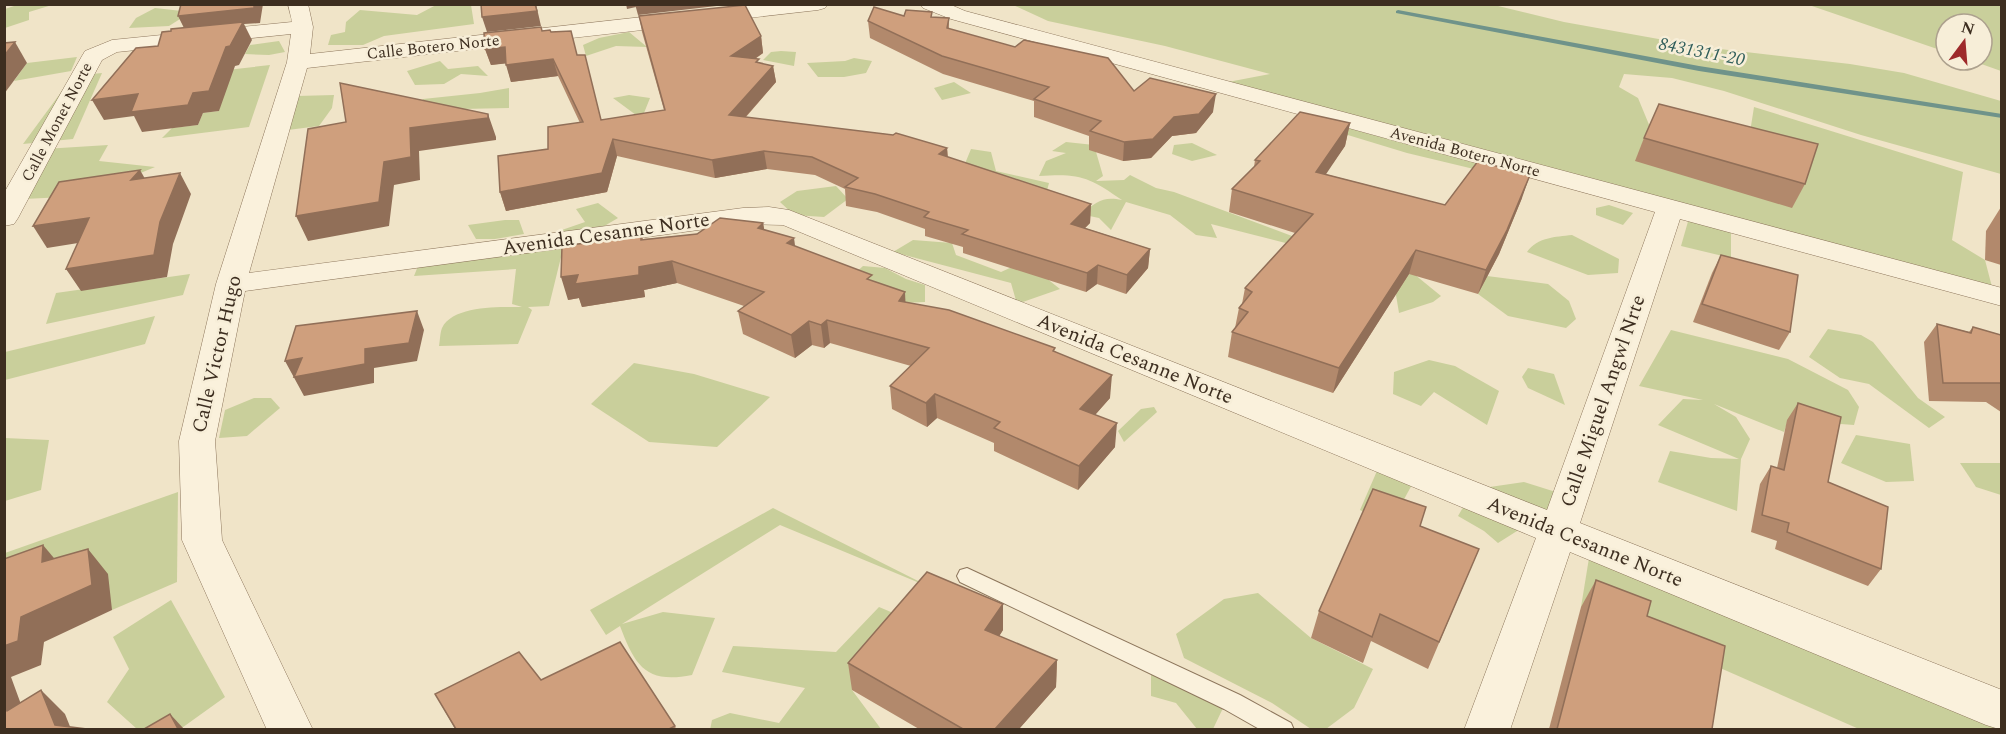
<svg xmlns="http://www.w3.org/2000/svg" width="2006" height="734" viewBox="0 0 2006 734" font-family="Spectral,serif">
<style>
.green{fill:#c9cf9b}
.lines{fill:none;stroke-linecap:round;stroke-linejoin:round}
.stream{fill:#6f938a;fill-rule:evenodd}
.lane-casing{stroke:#8d765c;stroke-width:2}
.street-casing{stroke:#8d765c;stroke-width:1}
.lane{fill:#faf1dc;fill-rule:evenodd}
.street{fill:#faf1dc;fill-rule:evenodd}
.wall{fill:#b2896c}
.shaded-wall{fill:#916f58}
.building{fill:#cf9f7d;stroke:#916f58;stroke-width:1.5}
.labels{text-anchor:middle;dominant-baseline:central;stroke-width:5;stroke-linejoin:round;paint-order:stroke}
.far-street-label{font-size:16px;fill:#3d2e20;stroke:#f7eed8}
.far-water-label{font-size:18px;font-style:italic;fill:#2f5d5a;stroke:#f7eed8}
.street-label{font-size:20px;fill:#3d2e20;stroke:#f7eed8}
</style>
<rect width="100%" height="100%" fill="#f0e4c8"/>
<g class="green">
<path d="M 438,4 L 471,5 L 474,24 L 384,36 L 363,45 L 328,45 L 331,35 L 345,32 L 346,22 L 360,10 L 417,15 Z"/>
<path d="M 17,5 L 17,4 L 52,5 L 29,12 L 29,20 L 5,28 L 5,9 Z"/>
<path d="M 1013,5 L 1494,5 L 1564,22 L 1703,47 L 1850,64 L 1904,73 L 2001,101 L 2001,174 L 1861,135 L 1724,91 L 1672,78 L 1624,74 L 1619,87 L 1638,98 L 1650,127 L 1748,145 L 1754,107 L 1963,172 L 1952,240 L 1985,260 L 1992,287 L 1228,82 L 1270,74 L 1165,46 L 1048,21 Z"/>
<path d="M 1809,5 L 2001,5 L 2001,71 L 1970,60 L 1982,60 L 1982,24 L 1946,24 L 1946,52 Z"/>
<path d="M 155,8 L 191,12 L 169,26 L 129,28 L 136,18 Z"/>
<path d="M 629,32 L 647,47 L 616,46 L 586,56 L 583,45 L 599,38 Z"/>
<path d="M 279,41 L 285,52 L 269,55 L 245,54 L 250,45 Z"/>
<path d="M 781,51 L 796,52 L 794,66 L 763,60 L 771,52 Z"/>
<path d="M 77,57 L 71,71 L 14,81 L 27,63 Z"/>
<path d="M 854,58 L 872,61 L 866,73 L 844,77 L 818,77 L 807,63 L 845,61 Z"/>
<path d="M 440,61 L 448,69 L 478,66 L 488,76 L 461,74 L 444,84 L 415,85 L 407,71 Z"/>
<path d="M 270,65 L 249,127 L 162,138 L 172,128 L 198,125 L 203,113 L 219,111 L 227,70 Z"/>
<path d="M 102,73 L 73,139 L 23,144 L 73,76 Z"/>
<path d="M 954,82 L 971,93 L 942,100 L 934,88 Z"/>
<path d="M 509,88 L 509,108 L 415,110 L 423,99 L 480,93 Z"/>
<path d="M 334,95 L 332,108 L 319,126 L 288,130 L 297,96 Z"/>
<path d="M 629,95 L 650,98 L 644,113 L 654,113 L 636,115 L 613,98 Z"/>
<path d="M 1312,118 L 1479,164 L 1478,170 L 1407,153 L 1305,122 Z"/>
<path d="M 1066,142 L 1094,145 L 1103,176 L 1096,181 L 1124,180 L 1130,175 L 1156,188 L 1174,192 L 1316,245 L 1305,248 L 1211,224 L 1217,238 L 1196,235 L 1170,215 L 1126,202 L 1111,230 L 1099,218 L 1080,214 C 1098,202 1102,196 1122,200 C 1089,177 1080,173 1039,176 L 1046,161 L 1066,153 L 1052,151 Z"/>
<path d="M 1192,143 L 1217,155 L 1192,161 L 1172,154 L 1174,145 Z"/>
<path d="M 108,145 L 99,161 L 155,167 L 85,196 L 24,199 L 44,149 Z"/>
<path d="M 971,149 L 991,152 L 996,171 L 1049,183 L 1044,202 L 964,166 Z"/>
<path d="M 836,186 L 848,199 L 824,217 L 794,215 L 780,202 L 797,191 Z"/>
<path d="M 598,203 L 618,218 L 594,232 L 559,231 L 585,222 L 576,209 Z"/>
<path d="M 1609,205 L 1633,213 L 1623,225 L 1596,215 L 1596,208 Z"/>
<path d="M 1689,218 L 1731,231 L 1731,258 L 1681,246 Z"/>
<path d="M 505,220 L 519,220 L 524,234 L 495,239 L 476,239 L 468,225 Z"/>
<path d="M 1572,235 L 1619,259 L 1618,273 L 1588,275 L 1527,252 C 1538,237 1555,237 1572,235 Z"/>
<path d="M 913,240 L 952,243 L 956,255 L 1001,272 L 1021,263 L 1036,270 L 1060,289 L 1017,304 L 1011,283 L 893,252 Z"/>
<path d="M 563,249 L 549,306 L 528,307 L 532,310 L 518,344 L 439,346 C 440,341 440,333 442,328 C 453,305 500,307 522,307 L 512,304 L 516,269 L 414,276 L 420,261 Z"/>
<path d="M 1403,265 L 1441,296 L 1433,302 L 1399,313 L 1396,295 Z"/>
<path d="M 863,266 L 885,268 L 906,279 L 925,285 L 925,302 L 880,304 L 850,278 Z"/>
<path d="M 190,274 L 183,295 L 46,324 L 56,293 Z"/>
<path d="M 1487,276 L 1548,284 L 1569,301 L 1576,319 L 1566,328 L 1508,316 L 1478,294 Z"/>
<path d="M 155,316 L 145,344 L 5,380 L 5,352 Z"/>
<path d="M 1828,329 L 1861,335 L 1873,342 L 1918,398 L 1945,417 L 1929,428 L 1869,384 L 1840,378 L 1809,357 Z"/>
<path d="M 1671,330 L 1788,359 L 1848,390 L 1859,407 L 1854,425 L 1788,420 L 1784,432 L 1714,404 L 1736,417 L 1750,439 L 1741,459 L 1737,511 L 1658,482 L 1670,451 L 1711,458 L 1739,459 L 1658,425 L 1683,399 L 1703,400 L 1639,386 Z"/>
<path d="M 1429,360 L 1455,366 L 1499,391 L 1487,425 L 1434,392 L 1421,406 L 1393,394 L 1394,372 Z"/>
<path d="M 634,363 L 694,374 L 770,397 L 717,447 L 649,442 L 591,404 Z"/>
<path d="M 1528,368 L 1554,374 L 1565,405 L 1528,388 L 1522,377 Z"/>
<path d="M 254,398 L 271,398 L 280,408 L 247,436 L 219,438 L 225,410 Z"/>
<path d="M 1154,407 L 1157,412 L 1124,442 L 1118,431 L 1141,409 Z"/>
<path d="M 1856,435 L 1910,444 L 1914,481 L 1886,482 L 1841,463 Z"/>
<path d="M 5,438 L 49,440 L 41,490 L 5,501 Z"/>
<path d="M 1960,463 L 2001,463 L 2001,495 L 1976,487 Z"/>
<path d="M 1380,464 L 1414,481 L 1390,525 L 1360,510 Z"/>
<path d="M 1524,482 L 1559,493 L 1556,529 L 1476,489 Z"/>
<path d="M 178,492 L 177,582 L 112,610 L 5,592 L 5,553 Z"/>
<path d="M 1468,499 L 1517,520 L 1517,531 L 1498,543 L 1484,531 L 1458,516 Z"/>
<path d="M 773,508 L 934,589 L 780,525 L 622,624 L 663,612 L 715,618 L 692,675 C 646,684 635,666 620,626 L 606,635 L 590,610 Z"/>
<path d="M 1589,558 L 2001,729 L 1859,729 L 1581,607 Z"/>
<path d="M 1258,593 L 1311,638 L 1373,669 L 1354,708 L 1326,729 L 1311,729 L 1272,703 L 1184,658 L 1176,634 L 1224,599 Z"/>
<path d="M 171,600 L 225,697 L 179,730 L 137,729 L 107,702 L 129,669 L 113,637 Z"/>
<path d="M 879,607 L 910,620 L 852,690 L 881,729 L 710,730 L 712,720 L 730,713 L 779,723 L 805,688 L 722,672 L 733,646 L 836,652 Z"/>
<path d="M 1151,667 L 1224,706 L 1213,729 L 1197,729 L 1176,703 L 1151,696 Z"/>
</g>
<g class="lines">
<path class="stream" d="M 1398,10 L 1699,66 L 2002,114 L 2002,118 L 1699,71 L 1396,13 L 1396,11 Z"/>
<defs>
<path id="lane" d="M 967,568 L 1240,695 L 1291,723 L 1294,730 L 1261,730 L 1224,709 L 960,582 L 957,576 L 960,570 Z"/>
<path id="street" d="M 288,4 L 308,4 L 313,27 L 310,54 L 759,4 L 828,4 L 825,8 L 818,10 L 307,68 L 249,273 L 743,208 L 769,207 L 789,210 L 1547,510 L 1655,212 L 951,19 L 923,8 L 920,4 L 949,4 L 965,11 L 2002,288 L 2002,306 L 1680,219 L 1580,523 L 2002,690 L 2002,730 L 1986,725 L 1570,552 L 1510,730 L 1464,730 L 1536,538 L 783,225 L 743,224 L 245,291 L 215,441 L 222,540 L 313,730 L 267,730 L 182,540 L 179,441 L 216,284 L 287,62 L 291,34 L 117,52 L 102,60 L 18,218 L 14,224 L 4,226 L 4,193 L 82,56 L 85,51 L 112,40 L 292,22 Z"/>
</defs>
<use href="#lane" class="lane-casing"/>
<use href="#street" class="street-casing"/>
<use href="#lane" class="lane"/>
<use href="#street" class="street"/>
</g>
<g class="wall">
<path d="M 639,16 L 761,36 L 763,53 L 755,59 L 759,63 L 773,66 L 776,82 L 746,117 L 947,148 L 948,157 L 1091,204 L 1090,223 L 1085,228 L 1150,249 L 1148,268 L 1126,294 L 1097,284 L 1086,292 L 963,253 L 963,247 L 925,236 L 925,229 L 877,212 L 846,206 L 845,189 L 815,175 L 767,169 L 715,178 L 617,156 L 607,192 L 506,211 L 500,192 L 548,149 L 580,123 L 558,76 L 511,82 L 506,63 L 491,65 L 485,49 L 542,31 L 551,32 L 577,55 L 601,120 L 664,110 L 642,32 Z"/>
<path d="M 904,16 L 949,18 L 949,29 L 1134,91 L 1213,112 L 1196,133 L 1172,136 L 1151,158 L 1123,161 L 1089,150 L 1089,136 L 1034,117 L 1034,101 L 943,74 L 870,38 L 868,21 Z"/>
<path d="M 1350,123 L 1345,146 L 1325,174 L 1445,205 L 1522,198 L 1499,254 L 1478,294 L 1409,274 L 1333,393 L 1228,357 L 1232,332 L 1235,328 L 1239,308 L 1242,304 L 1245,288 L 1295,233 L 1229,212 L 1232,189 L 1254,167 L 1255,160 Z"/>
<path d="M 1644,138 L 1805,184 L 1792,208 L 1635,161 Z"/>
<path d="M 2001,207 L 2001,265 L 1985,260 L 1986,231 Z"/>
<path d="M 763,223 L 764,230 L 795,246 L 872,281 L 905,302 L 1055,351 L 1110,398 L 1095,415 L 1115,447 L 1078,490 L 994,451 L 994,443 L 937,418 L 927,427 L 892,409 L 890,386 L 911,366 L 830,343 L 824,348 L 812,345 L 795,358 L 743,334 L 738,311 L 744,306 L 677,283 L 644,290 L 645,297 L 582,307 L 579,298 L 568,300 L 602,241 L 641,229 L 643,239 L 697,234 Z"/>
<path d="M 1721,255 L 1790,332 L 1779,350 L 1693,322 L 1712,273 Z"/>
<path d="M 1937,324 L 1969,332 L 1973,327 L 2001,335 L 2001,412 L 1986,402 L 1929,401 L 1924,342 Z"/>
<path d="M 1798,403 L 1828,482 L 1881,569 L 1868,586 L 1775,549 L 1777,541 L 1751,532 L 1760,484 L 1771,466 L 1777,468 L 1787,420 Z"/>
<path d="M 1479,549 L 1428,669 L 1371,641 L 1363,663 L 1311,638 L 1319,611 Z"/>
<path d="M 1596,580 L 1647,616 L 1712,729 L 1549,729 L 1581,607 Z"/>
<path d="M 1003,630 L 999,636 L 1057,660 L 1056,687 L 1019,729 L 919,729 L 852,690 L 848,663 Z"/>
<path d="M 541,680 L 675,726 L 676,729 L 453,729 L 455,729 L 435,694 Z"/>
</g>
<g class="shaded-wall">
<path d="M 254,4 L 263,4 L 260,23 L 244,24 L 252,40 L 239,65 L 235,66 L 219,111 L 203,113 L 198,125 L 142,132 L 134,116 L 104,120 L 92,100 L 185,30 L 178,16 Z"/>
<path d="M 536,4 L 541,26 L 487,32 L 482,17 Z"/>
<path d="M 626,4 L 635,4 L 636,7 L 627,9 Z"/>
<path d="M 635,4 L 734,4 L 638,15 Z"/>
<path d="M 761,36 L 763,53 L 734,73 L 731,56 Z"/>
<path d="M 15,42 L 27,63 L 4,94 L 4,56 Z"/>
<path d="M 505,47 L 510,63 L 491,65 L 485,49 Z"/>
<path d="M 553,59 L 558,76 L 511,82 L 506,65 Z"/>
<path d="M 773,66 L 776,82 L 732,132 L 729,115 Z"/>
<path d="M 1216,94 L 1213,112 L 1196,133 L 1172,136 L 1151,158 L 1123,161 L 1124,142 L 1174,117 Z"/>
<path d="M 488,114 L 496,137 L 496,140 L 419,151 L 420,180 L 394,185 L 389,226 L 308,241 L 296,216 L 384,162 L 410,128 Z"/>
<path d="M 1350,123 L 1345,146 L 1312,195 L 1316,172 Z"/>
<path d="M 613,139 L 617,156 L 607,192 L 506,211 L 500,192 Z"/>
<path d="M 947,148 L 948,166 L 939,154 Z"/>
<path d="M 764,151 L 767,169 L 715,178 L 712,160 Z"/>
<path d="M 140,170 L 152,191 L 131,180 Z"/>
<path d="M 180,173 L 191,194 L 173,244 L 167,277 L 81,291 L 66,269 L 160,222 Z"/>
<path d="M 1530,175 L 1522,198 L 1499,254 L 1478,294 L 1486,270 Z"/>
<path d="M 1091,204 L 1090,223 L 1070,243 L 1071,224 Z"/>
<path d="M 89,218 L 103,239 L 47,248 L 33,226 Z"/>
<path d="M 763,223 L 767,245 L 758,228 Z"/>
<path d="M 794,238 L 797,260 L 787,243 Z"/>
<path d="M 1150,249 L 1148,268 L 1126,294 L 1127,275 Z"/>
<path d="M 1416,250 L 1409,274 L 1333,393 L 1339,368 Z"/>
<path d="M 672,261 L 677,283 L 644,290 L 645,297 L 582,307 L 579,298 L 568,300 L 561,277 L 639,267 Z"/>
<path d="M 1098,265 L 1097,284 L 1086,292 L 1087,273 Z"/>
<path d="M 905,292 L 906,315 L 899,301 Z"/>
<path d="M 417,311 L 424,330 L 417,361 L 374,368 L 374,383 L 304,396 L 285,361 L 302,358 L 365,349 Z"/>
<path d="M 827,320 L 830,343 L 824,348 L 821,325 Z"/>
<path d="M 809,321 L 812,345 L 795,358 L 791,335 Z"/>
<path d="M 1112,375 L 1110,398 L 1079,433 L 1080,409 Z"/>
<path d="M 935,394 L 937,418 L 927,427 L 926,403 Z"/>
<path d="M 1117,423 L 1115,447 L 1078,490 L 1079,466 Z"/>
<path d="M 43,545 L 64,570 L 42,562 Z"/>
<path d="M 88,549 L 108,574 L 112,610 L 44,642 L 41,665 L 11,677 L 30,729 L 7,711 L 4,704 L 4,646 L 21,617 Z"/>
<path d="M 1003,604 L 1003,630 L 986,657 L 985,630 Z"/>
<path d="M 1057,660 L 1056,687 L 1019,729 L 995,729 Z"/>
<path d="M 41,690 L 65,714 L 71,729 L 55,725 Z"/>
<path d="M 170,714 L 184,729 L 178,729 Z"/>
</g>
<g class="building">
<path d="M 181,4 L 254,4 L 254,8 L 178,16 Z"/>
<path d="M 481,4 L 535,4 L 537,11 L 482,17 Z"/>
<path d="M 745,5 L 761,36 L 731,56 L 759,59 L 756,62 L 773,66 L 729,115 L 893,135 L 896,133 L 947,148 L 939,154 L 1091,204 L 1071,224 L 1150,249 L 1127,275 L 1098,265 L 1087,273 L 962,234 L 968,230 L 924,217 L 929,212 L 875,194 L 845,187 L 858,178 L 812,157 L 764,151 L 712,160 L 613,139 L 602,173 L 500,192 L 498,156 L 548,149 L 548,127 L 583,122 L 553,59 L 506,65 L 505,47 L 485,49 L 484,33 L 541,27 L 542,31 L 550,30 L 551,32 L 571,31 L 577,55 L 585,55 L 601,120 L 665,110 L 639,16 Z"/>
<path d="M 874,7 L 904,16 L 906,10 L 932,12 L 931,17 L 949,18 L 947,28 L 1015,47 L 1024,40 L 1108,58 L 1134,91 L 1150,78 L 1216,94 L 1199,114 L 1174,117 L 1153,139 L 1124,142 L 1090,131 L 1101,121 L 1034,99 L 1049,87 L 942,56 L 868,21 Z"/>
<path d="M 243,22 L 230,46 L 226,47 L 209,91 L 193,93 L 188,105 L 131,112 L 138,94 L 92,100 L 136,48 L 158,46 L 162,32 L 171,31 L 171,29 Z"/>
<path d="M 15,42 L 4,56 L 4,43 Z"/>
<path d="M 340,83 L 488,114 L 488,118 L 410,128 L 411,157 L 384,162 L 379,202 L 296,216 L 308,129 L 346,122 Z"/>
<path d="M 1659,104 L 1818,144 L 1805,184 L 1644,138 Z"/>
<path d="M 1300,112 L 1350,123 L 1316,172 L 1445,205 L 1478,161 L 1530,175 L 1507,230 L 1486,270 L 1416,250 L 1339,368 L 1232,332 L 1248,312 L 1239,308 L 1252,292 L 1245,288 L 1313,214 L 1232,189 L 1260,161 L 1255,160 Z"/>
<path d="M 140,170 L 131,180 L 180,173 L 160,222 L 154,255 L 66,269 L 89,218 L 33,226 L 59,182 Z"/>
<path d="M 720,218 L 763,223 L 758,228 L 794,238 L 787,243 L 872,275 L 867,279 L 905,292 L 899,301 L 949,310 L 1055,348 L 1053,351 L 1112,375 L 1080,409 L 1117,423 L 1079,466 L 994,428 L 1000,422 L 935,394 L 926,403 L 890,386 L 929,348 L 827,320 L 821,325 L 809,321 L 791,335 L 738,311 L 764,292 L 672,261 L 639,267 L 639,275 L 575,284 L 578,275 L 561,277 L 562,246 L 602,241 L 603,234 L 641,229 L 641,240 L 697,234 Z"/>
<path d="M 1721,255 L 1798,275 L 1790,332 L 1702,304 Z"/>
<path d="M 417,311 L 409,343 L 365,349 L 365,364 L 294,377 L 302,358 L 285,361 L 296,326 Z"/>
<path d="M 1937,324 L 1971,333 L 1973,327 L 2001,335 L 2001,384 L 2000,383 L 1943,383 Z"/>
<path d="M 1798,403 L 1841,417 L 1828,482 L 1888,507 L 1881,569 L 1787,532 L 1789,523 L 1762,515 L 1771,466 L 1784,470 Z"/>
<path d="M 1373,489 L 1426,507 L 1420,526 L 1479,549 L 1439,642 L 1380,614 L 1372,637 L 1319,611 Z"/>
<path d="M 43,545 L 42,562 L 88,549 L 92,585 L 21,617 L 18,641 L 4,646 L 4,559 Z"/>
<path d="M 927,572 L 1003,604 L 985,630 L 1057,660 L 995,729 L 963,729 L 848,663 Z"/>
<path d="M 1596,580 L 1651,601 L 1647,616 L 1725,646 L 1712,729 L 1557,729 Z"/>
<path d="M 620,642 L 675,726 L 669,729 L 453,729 L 456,729 L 435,694 L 519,652 L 541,680 Z"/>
<path d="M 41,690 L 55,725 L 87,729 L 4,729 L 4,704 L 7,711 Z"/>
<path d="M 170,714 L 178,729 L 144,729 Z"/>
</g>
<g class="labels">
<g class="far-street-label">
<text transform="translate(433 47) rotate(-6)">Calle Botero Norte</text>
<text transform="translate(57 122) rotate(-62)">Calle Monet Norte</text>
<text transform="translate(1465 152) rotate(15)">Avenida Botero Norte</text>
</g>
<g class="far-water-label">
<text transform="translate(1702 52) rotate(11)">8431311-20</text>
</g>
<g class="street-label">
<text transform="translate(606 234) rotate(-8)">Avenida Cesanne Norte</text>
<text transform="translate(217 354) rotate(-77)">Calle Victor Hugo</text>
<text transform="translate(1135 359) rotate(22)">Avenida Cesanne Norte</text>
<text transform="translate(1603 401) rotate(-71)">Calle Miguel Angwl Nrte</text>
<text transform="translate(1585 542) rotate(22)">Avenida Cesanne Norte</text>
</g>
</g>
<rect width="2006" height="734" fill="none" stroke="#3d2e20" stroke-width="12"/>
<g transform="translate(1964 42) rotate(16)"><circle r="28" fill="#f7eed8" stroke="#ada18e" stroke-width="1.5"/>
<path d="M0-4.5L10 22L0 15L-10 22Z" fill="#9e2a2b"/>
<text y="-9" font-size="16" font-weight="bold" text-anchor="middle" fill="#3d2e20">N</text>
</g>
</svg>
